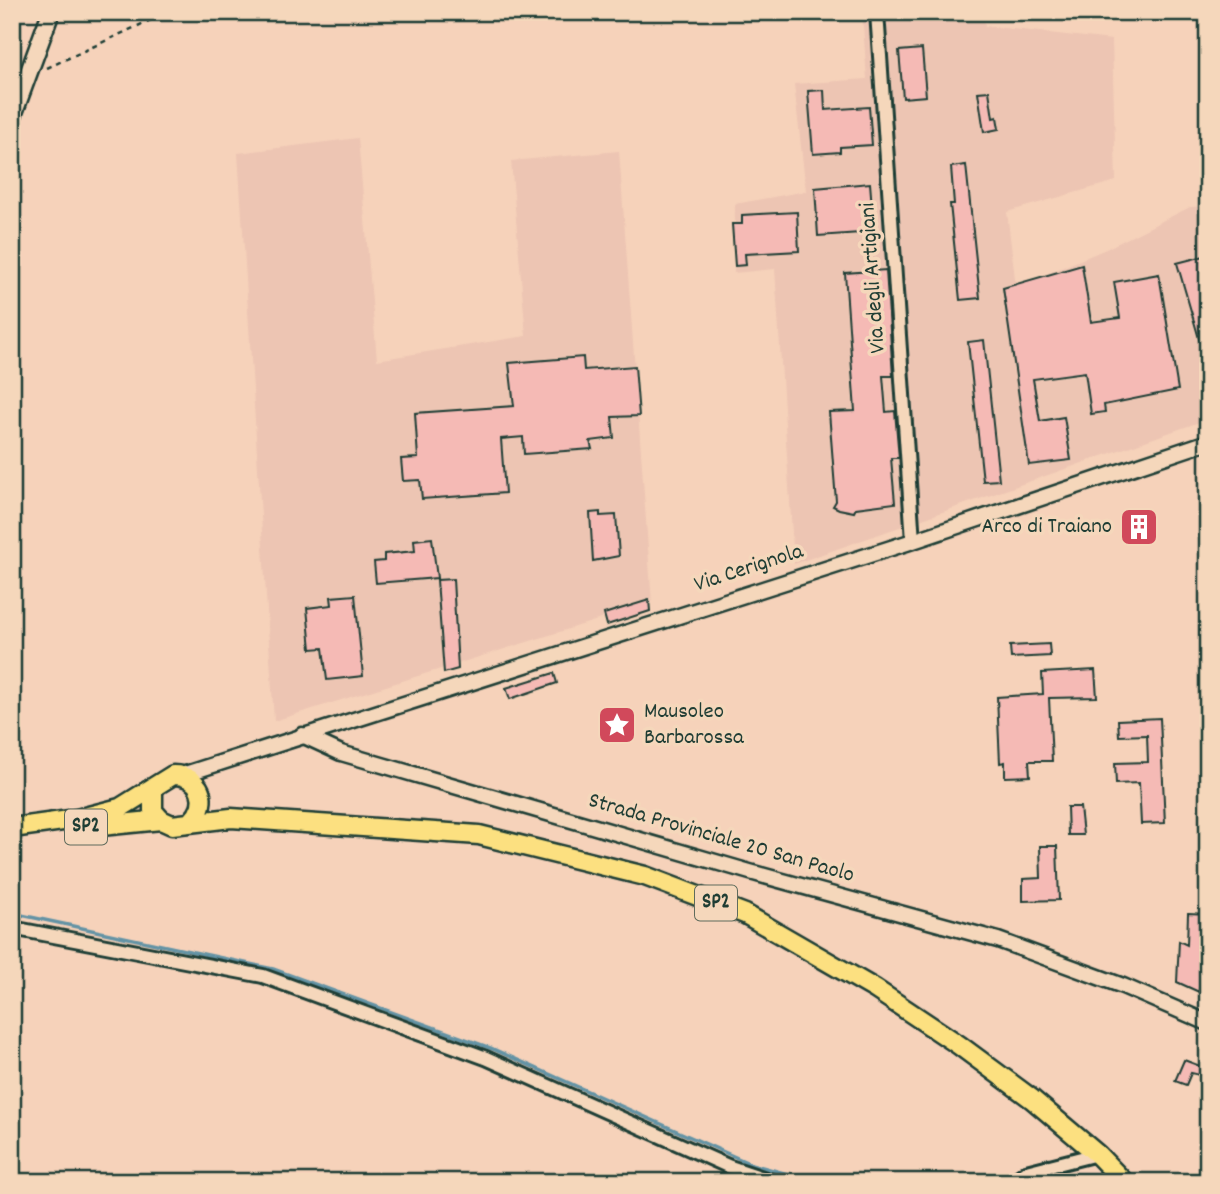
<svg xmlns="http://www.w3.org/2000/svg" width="1220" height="1194" viewBox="0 0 1220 1194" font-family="Dekko,sans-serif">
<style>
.built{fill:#edc5b3}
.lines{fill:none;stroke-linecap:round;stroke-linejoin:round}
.stream{stroke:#6393a5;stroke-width:3.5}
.building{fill:#f5bab5;stroke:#1f3d34;stroke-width:2}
.minor-casing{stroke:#1f3d34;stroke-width:18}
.tertiary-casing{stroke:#1f3d34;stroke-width:19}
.secondary-casing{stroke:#1f3d34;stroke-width:21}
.primary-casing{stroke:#1f3d34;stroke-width:23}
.path{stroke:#1f3d34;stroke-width:2.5;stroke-dasharray:5 5;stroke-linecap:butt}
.minor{stroke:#f5d7bb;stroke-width:12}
.tertiary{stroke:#f5d7bb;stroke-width:14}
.secondary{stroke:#f5d7bb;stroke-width:16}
.primary{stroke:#fce080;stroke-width:18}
.labels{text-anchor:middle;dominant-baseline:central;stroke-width:7;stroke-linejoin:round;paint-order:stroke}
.shield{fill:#f5d7bb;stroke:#5f6b5c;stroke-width:2}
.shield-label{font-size:21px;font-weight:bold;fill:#1f3d34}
.street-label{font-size:23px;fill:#1f3d34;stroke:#f5d7bb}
.poi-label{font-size:23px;fill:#1f3d34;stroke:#f5d7bb;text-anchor:end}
</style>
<rect width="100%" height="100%" fill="#f6d2ba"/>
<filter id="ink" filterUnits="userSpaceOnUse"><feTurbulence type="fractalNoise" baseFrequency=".0143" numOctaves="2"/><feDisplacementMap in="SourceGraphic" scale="14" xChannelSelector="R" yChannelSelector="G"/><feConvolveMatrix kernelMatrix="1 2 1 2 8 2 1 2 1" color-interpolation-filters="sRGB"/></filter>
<g filter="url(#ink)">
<g class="built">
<path d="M 862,12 L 983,12 L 985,26 L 1112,40 L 1116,181 L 1007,212 L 1016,287 L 1106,249 L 1190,207 L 1208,206 L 1208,419 L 794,564 L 775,269 L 734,273 L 735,204 L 806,191 L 794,84 L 867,79 Z"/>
<path d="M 358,138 L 377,360 L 526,336 L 511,161 L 619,151 L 652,603 L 274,721 L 238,153 Z"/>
</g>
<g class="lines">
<path class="stream" d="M 12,913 L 273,969 L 493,1049 L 751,1164 L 817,1182"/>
</g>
<g class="building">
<path d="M 922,49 L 926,96 L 903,98 L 899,51 Z"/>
<path d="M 824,90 L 825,110 L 869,107 L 872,145 L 840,147 L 840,152 L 813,154 L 808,91 Z"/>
<path d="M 989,91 L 993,118 L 997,117 L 999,129 L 984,132 L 978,92 Z"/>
<path d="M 966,165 L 980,298 L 960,300 L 950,204 L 954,204 L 951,167 Z"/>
<path d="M 870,183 L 874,232 L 818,236 L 815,188 Z"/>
<path d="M 797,212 L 799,251 L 745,254 L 746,265 L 735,266 L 732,224 L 742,224 L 742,215 Z"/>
<path d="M 1208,255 L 1208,359 L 1205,359 L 1177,263 Z"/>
<path d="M 1082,265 L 1091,322 L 1120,318 L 1114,282 L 1159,274 L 1178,390 L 1104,405 L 1105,412 L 1091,414 L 1085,372 L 1033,379 L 1040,421 L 1064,417 L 1071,460 L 1029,465 L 1003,288 Z"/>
<path d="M 886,270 L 893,376 L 883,376 L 886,412 L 895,411 L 899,458 L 891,458 L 895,503 L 856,508 L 854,512 L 839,509 L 833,506 L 836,501 L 829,412 L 855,411 L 845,273 Z"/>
<path d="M 984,340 L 999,480 L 983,481 L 968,342 Z"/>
<path d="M 583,357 L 584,370 L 635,366 L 639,416 L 612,417 L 614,438 L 590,441 L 592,449 L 524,454 L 523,437 L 501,439 L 505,493 L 422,499 L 420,480 L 403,481 L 401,459 L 418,458 L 415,413 L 514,406 L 509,363 Z"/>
<path d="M 600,512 L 600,516 L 616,515 L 619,556 L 593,561 L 590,513 Z"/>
<path d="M 1140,514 L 1147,537 L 1137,540 L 1130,518 Z"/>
<path d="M 432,538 L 437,578 L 376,583 L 374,562 L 384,561 L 384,554 L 415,551 L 414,540 Z"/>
<path d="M 453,579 L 458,669 L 444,673 L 437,580 Z"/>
<path d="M 355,595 L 363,676 L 327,680 L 323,648 L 311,649 L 307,608 L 332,605 L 331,597 Z"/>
<path d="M 649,600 L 650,611 L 607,625 L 604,614 Z"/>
<path d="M 1049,644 L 1050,656 L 1011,658 L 1010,646 Z"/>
<path d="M 1095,670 L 1097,697 L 1049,698 L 1052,761 L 1029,761 L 1030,776 L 1005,777 L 1005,762 L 1000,763 L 997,697 L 1043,694 L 1042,673 Z"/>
<path d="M 554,673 L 557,683 L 510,699 L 506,688 Z"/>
<path d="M 1160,718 L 1165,823 L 1141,824 L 1139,783 L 1116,784 L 1115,763 L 1148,762 L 1147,735 L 1119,736 L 1118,720 Z"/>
<path d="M 1067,807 L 1080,807 L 1083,835 L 1068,835 Z"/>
<path d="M 1040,846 L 1057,846 L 1059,900 L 1023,901 L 1023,879 L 1041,878 Z"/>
<path d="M 1188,913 L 1208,914 L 1208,992 L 1200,987 L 1199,992 L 1177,982 L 1179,941 L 1187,945 Z"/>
<path d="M 1184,1060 L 1208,1069 L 1208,1077 L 1191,1073 L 1186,1085 L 1175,1081 Z"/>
</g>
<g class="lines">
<defs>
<g id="minor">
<path d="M 877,12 L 913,541"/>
<path d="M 12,928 L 263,976 L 486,1058 L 730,1167 L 775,1182"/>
<path d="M 1012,1182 L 1026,1172 L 1097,1154"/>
</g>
<g id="tertiary">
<path d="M 302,735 L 341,753 L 750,872 L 998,940 L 1123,986 L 1208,1023"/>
<path d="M 182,775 L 913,541 L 1208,442"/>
</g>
<path id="secondary" d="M 12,118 L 51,12"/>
<g id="primary">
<path d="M 153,790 L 153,811 L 161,820 L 172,825 L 231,818 L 479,835 L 645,876 L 745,914 L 875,989 L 959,1045 L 1032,1099 L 1097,1154 L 1124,1182"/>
<path d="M 12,828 L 77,819 L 120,808 L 173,775 C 200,775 211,801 192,821"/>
<path d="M 81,828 L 161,820"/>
</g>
</defs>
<use href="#minor" class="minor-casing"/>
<use href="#tertiary" class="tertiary-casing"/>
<use href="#secondary" class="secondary-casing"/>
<use href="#primary" class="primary-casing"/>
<path class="path" d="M 47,68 L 168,12"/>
<use href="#minor" class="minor"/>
<use href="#tertiary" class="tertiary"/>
<use href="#secondary" class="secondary"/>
<use href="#primary" class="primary"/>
</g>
</g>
<defs>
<symbol id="building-square" viewBox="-11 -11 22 22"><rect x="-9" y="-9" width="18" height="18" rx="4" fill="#d1495b" stroke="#f5d7bb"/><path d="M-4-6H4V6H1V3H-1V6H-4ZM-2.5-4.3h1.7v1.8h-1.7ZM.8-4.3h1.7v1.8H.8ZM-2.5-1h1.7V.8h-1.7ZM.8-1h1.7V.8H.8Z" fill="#fff"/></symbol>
<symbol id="sight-square" viewBox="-11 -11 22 22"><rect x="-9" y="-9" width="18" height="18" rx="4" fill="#d1495b" stroke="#f5d7bb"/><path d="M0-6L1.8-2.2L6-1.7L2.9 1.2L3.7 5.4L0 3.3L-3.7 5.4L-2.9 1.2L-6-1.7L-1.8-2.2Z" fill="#fff"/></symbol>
</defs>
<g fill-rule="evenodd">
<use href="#building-square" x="1117" y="505" width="44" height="44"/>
<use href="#sight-square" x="595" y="703" width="44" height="44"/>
</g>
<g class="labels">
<g class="shield">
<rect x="65" y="809.5" width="42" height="35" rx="5"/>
<rect x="695" y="885.5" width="42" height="35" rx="5"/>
</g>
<g class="shield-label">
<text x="86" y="827">SP2</text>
<text x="716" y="903">SP2</text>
</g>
<g class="street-label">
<text transform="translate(874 278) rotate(-94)">Via degli Artigiani</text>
<text transform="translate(749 569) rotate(-18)">Via Cerignola</text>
<text transform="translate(721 839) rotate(16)">Strada Provinciale 20 San Paolo</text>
</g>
<g class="poi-label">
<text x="1112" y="527">Arco di Traiano</text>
<text x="644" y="712" text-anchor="start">Mausoleo<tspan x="644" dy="26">Barbarossa</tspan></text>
</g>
</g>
<rect width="1220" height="1194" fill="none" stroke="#f5d7bb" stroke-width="42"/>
<rect x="21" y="21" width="1178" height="1152" fill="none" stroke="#1f3d34" stroke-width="2.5" filter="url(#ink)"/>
</svg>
